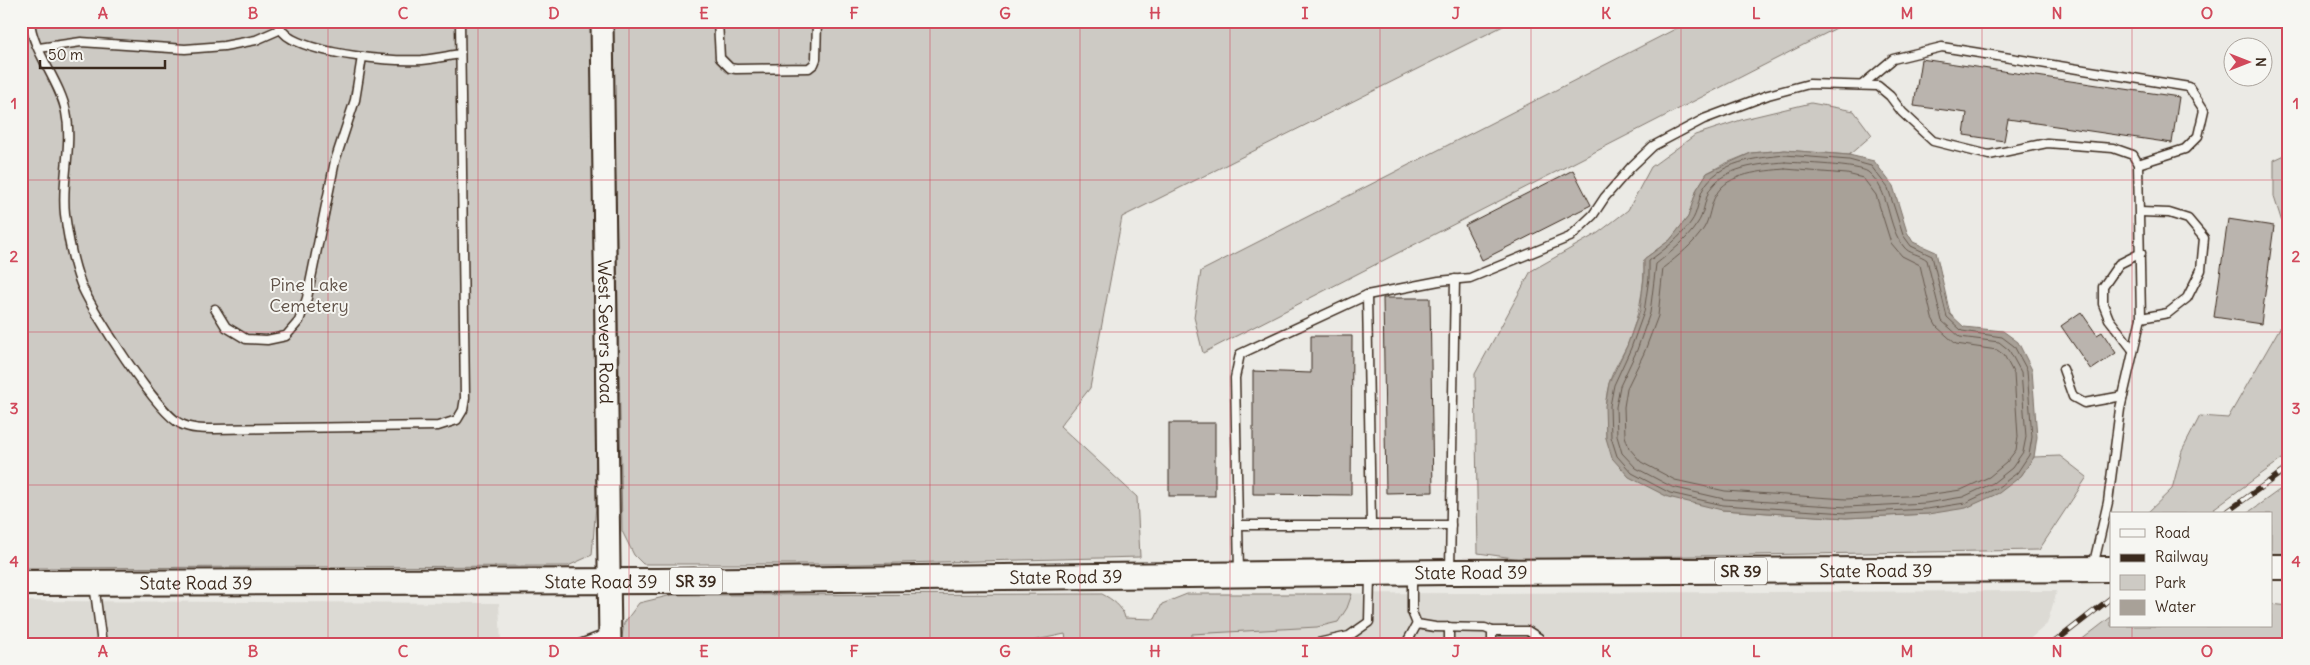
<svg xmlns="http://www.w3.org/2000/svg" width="2310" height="665" viewBox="0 0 2310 665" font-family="Delius,sans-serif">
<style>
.built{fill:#dcdad4}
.green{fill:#cdcac4;stroke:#847a71}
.water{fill:#a8a198;stroke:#7c7167}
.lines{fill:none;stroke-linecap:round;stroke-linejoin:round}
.shore{stroke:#675a4f;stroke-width:1}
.building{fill:#bab4ae;stroke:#3b2a1e}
.lane-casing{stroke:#3b2a1e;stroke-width:11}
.secondary-casing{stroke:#3b2a1e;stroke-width:25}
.primary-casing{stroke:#3b2a1e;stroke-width:28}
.lane{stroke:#f6f6f2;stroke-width:8}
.secondary{stroke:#f6f6f2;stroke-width:21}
.primary{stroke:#f6f6f2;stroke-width:24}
.rail-casing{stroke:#3b2a1e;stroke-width:5.5}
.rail{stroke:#f6f6f2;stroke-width:4;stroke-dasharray:11;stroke-linecap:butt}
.grid{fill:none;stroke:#d1495b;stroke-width:1;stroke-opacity:0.55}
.labels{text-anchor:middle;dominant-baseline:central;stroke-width:4;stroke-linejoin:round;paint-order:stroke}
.shield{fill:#f6f6f2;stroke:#73675e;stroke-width:1}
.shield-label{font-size:16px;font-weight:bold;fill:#3b2a1e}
.park-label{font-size:18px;fill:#605248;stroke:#f6f6f2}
.street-label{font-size:18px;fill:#3b2a1e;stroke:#f6f6f2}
.neatline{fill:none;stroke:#d1495b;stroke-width:2}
.grid-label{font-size:16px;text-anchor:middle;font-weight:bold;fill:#d1495b}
</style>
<rect width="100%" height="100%" fill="#ebeae5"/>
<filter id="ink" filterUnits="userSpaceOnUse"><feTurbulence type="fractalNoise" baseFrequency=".02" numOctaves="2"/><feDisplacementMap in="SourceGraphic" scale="10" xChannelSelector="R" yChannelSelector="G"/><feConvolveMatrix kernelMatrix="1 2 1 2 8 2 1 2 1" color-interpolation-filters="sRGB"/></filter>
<g filter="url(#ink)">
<g class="built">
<path d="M 2057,591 L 2047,624 L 2024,644 L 1186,644 L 1187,594 Z"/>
<path d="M 21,601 L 499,603 L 501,644 L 21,644 Z"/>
</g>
<g class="green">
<path d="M 21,21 L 591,21 L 596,505 L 592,555 L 568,566 L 21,568 Z"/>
<path d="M 613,21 L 1513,21 L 1122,217 L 1090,388 L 1060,426 L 1137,497 L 1140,557 L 860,564 L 643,564 L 634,555 L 622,531 Z"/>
<path d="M 1691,21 L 1850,21 L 1203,353 L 1194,317 L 1201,271 Z"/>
<path d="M 1811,103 L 1854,111 L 1872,135 L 1849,155 L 1785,150 L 1751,153 L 1724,164 L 1707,173 L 1697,189 L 1688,217 L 1670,240 L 1644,259 C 1645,290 1638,317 1627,346 C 1621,358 1612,371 1609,384 C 1604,402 1606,420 1606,438 L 1722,510 L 1846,518 L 1928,514 L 2021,476 L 2034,457 L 2060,456 L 2087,477 L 2039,550 L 1521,559 L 1478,553 L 1475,374 L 1531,271 L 1598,233 L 1628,210 L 1651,167 L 1695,135 L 1744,119 Z"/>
<path d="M 2285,155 L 2289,156 L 2289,244 L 2274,197 L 2274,160 Z"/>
<path d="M 2289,312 L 2289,454 L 2206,514 L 2146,514 L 2172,489 L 2182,451 L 2200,416 L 2228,418 Z"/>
<path d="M 2289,483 L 2289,555 L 2271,556 L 2271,514 L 2246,514 Z"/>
<path d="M 1102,594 C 1112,599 1123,607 1125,618 L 1155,619 L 1162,604 L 1187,594 L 1352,594 L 1347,608 L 1338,622 L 1317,627 L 1192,634 L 1191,644 L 1067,644 L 1065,634 L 1017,644 L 621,644 L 624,623 L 639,603 L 672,595 Z"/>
<path d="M 2271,604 L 2289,606 L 2289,644 L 2076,644 L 2111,617 L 2111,626 L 2271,626 Z"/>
</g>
<path class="water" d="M 1785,150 L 1849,155 L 1874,161 L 1893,186 L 1907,232 L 1913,242 L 1936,252 L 1950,314 L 1964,327 L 2003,331 L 2018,342 L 2032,370 L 2037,437 L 2034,457 L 2021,476 L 1999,493 L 1966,508 L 1928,514 L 1846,518 L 1722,510 L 1668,497 L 1629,477 L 1612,458 L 1606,438 L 1605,406 L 1609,383 L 1627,346 L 1640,310 L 1644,277 L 1644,259 L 1670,240 L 1688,217 L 1697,189 L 1707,173 L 1751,153 Z"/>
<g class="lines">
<g class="shore">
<path d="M 1785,155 L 1849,160 L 1871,166 L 1888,188 L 1903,235 L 1911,246 L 1932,256 L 1947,317 L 1962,331 L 2002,337 L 2014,346 L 2027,370 L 2032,437 L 2029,455 L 2017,473 L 1997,488 L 1965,503 L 1927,509 L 1846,513 L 1723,505 L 1670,493 L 1632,473 L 1617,456 L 1611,437 L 1610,406 L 1614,385 L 1631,348 L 1644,312 L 1649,278 L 1649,261 C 1665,249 1680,238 1691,222 C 1698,213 1698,199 1703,189 C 1718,161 1757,158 1785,155 Z"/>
<path d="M 1785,162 C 1800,163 1859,165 1868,172 C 1891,191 1886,226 1904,247 C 1909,254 1920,254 1927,260 L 1942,321 L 1960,337 L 1999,342 L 2009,350 L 2021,372 L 2026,437 L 2023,452 L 2012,468 L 1993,483 L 1963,497 L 1926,503 L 1847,507 L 1724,499 L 1672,487 L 1636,468 L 1622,453 L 1617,436 L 1616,407 L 1620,386 L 1637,350 L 1650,313 L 1656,264 C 1671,252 1686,241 1697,224 C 1704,215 1704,202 1709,191 C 1722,167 1760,164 1785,162 Z"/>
<path d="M 1785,169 L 1847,174 L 1863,178 L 1876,195 L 1891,243 L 1902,256 L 1920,265 L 1932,318 L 1937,327 L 1956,344 L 1997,350 L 2004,355 L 2014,374 L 2018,437 L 2016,450 L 2006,463 L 1989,477 L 1961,490 L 1926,495 L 1846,499 L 1725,491 L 1675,480 L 1641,462 L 1629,448 L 1625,436 L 1624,407 L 1627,388 L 1644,353 L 1658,316 L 1663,268 C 1678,256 1694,244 1704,228 C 1710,218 1710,205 1716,195 C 1727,173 1763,171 1785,169 Z"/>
</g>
</g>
<g class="building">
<path d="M 1921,59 L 2179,97 L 2172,143 L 2008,119 L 2004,141 L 1964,135 L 1967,113 L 1914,106 Z"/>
<path d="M 1573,170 L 1591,205 L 1482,260 L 1465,225 Z"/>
<path d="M 2228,219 L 2274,226 L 2261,324 L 2214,317 Z"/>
<path d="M 1383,298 L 1430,298 L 1433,492 L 1386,493 Z"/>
<path d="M 2081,312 L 2097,335 L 2102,332 L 2116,353 L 2091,370 L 2061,326 Z"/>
<path d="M 1311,336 L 1352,336 L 1351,495 L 1253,494 L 1253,371 L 1311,373 Z"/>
<rect x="1169" y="423" width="46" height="73"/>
</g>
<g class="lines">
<defs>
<g id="lane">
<path d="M 30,21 C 32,50 60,81 66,112 C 73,145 61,180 65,214 C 68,237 72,261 81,284 C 91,310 158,414 181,424 C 191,429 203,429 214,429 L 438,426 L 457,420 L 463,410 L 465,398 L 460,21"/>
<path d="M 277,21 C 280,29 284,35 292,39 C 320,54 389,62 422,60 C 434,59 447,56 460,54"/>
<path d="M 718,21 L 720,58 L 730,68 L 736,69 L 809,68 L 814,64 L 816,59 L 817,21"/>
<path d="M 39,48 L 81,42 L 185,49 L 224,46 L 256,40 L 281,29"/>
<path d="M 1862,85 L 1893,59 L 1942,47 L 2189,87 L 2204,110 L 2198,136 L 2185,149 L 2138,164"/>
<path d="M 2140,212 L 2169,213 L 2188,219 L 2204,238 L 2201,270 L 2187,298 L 2168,313 L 2141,318"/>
<path d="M 1367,295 L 1371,525"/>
<path d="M 215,309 L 226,327 L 246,339 L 267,340 L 286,336 L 299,321 L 307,298 L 335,161 L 355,100 L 362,57"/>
<path d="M 2133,350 L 2109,319 L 2103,304 L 2103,287 L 2119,264 L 2141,253"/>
<path d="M 2063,369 L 2073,397 L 2084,403 L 2123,396"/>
<path d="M 1238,525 L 1451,525"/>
<path d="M 1450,570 L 1455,279"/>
<path d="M 1239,572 L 1235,378 L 1240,354 L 1367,295 L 1439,281 L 1470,278 L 1570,237 L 1593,215 L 1605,197 L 1631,167 L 1653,146 L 1704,119 L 1768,95 L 1809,84 L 1878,86 L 1890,96 L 1902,112 L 1933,141 L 1989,155 L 2047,143 L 2113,148 L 2133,155 L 2138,164 L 2141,318 L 2120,409 L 2108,502 L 2093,567"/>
<path d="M 1412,575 L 1412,612 L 1417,624 L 1435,627 L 1485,628 L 1492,631 L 1492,644"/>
<path d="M 94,584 L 102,644"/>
<path d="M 1449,627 L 1449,644"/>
<path d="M 1492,631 L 1528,631 L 1539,638 L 1540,644"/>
<path d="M 580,644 L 609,633"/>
<path d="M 1313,644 L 1349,636 L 1369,622 L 1370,575"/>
<path d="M 1406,644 L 1417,624"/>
</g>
<g id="secondary">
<path id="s1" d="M 602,21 L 610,644"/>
</g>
<g id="primary">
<path d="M 2271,567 L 2289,567"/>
<path id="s2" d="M 21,583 L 658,581 L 1450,572 L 2111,569"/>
</g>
</defs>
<use href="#lane" class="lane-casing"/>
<use href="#secondary" class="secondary-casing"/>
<use href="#primary" class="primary-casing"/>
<use href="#lane" class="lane"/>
<use href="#secondary" class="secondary"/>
<use href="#primary" class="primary"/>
<defs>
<g id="rail">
<path d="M 2224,514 L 2289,467"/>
<path d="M 2052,644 L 2111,598"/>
</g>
</defs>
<use href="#rail" class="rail-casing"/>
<use href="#rail" class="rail"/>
</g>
</g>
<path class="grid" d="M 178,21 L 178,644M 328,21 L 328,644M 478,21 L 478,644M 629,21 L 629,644M 779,21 L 779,644M 930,21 L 930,644M 1080,21 L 1080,644M 1230,21 L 1230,644M 1380,21 L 1380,644M 1531,21 L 1531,644M 1681,21 L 1681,644M 1832,21 L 1832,644M 1982,21 L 1982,644M 2132,21 L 2132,514M 21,180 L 2289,180M 21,332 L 2289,332M 21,485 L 2289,485M 2132,626 L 2132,644"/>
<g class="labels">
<g class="shield">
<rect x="1715" y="557.5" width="52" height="27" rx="4"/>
<rect x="670" y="567.5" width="52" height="27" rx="4"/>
</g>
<g class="shield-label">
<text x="1741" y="571">SR 39</text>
<text x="696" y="581">SR 39</text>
</g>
<g class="park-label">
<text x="309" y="284">Pine Lake<tspan x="309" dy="21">Cemetery</tspan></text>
</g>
<g class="street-label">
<text stroke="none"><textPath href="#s1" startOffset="311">West Severs Road</textPath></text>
<text stroke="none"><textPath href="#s2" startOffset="1855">State Road 39</textPath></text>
<text stroke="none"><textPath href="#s2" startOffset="1450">State Road 39</textPath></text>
<text stroke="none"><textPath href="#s2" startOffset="1045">State Road 39</textPath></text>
<text stroke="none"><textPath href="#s2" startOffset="580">State Road 39</textPath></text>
<text stroke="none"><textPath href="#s2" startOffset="175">State Road 39</textPath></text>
</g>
</g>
<rect width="2310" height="665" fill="none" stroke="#f6f6f2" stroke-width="55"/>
<rect x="2110" y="512" width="162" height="115" fill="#f6f6f2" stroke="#aba49d"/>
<rect x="2120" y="529" width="25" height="8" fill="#f6f6f2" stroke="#aba49d"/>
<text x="2155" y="538" font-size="15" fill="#3b2a1e">Road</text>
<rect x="2120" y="554" width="25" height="8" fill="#3b2a1e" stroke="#aba49d"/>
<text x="2155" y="562" font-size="15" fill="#3b2a1e">Railway</text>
<rect x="2120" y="575" width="25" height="15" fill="#cdcac4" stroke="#aba49d"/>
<text x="2155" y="588" font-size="15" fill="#3b2a1e">Park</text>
<rect x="2120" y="600" width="25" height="15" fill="#a8a198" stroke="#aba49d"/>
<text x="2155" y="612" font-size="15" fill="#3b2a1e">Water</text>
<g transform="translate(2248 62) rotate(90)"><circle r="24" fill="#f6f6f2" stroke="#aba49d"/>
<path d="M0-4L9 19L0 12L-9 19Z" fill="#d1495b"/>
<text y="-8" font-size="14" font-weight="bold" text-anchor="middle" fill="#3b2a1e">N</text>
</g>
<path d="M40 60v8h125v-8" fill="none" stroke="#3b2a1e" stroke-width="2.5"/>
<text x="48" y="60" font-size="15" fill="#3b2a1e" stroke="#f6f6f2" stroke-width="4" paint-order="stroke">50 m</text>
<rect x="28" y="28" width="2254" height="610" class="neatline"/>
<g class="grid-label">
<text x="103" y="19">A</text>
<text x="253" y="19">B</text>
<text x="403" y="19">C</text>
<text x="554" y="19">D</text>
<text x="704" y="19">E</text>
<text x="854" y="19">F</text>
<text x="1005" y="19">G</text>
<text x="1155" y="19">H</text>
<text x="1305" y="19">I</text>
<text x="1456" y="19">J</text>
<text x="1606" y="19">K</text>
<text x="1756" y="19">L</text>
<text x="1907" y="19">M</text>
<text x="2057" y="19">N</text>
<text x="2207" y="19">O</text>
<text x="14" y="109">1</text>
<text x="2296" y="109">1</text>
<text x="14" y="262">2</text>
<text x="2296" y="262">2</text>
<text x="14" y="414">3</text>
<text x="2296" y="414">3</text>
<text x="14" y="567">4</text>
<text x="2296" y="567">4</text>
<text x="103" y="657">A</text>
<text x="253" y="657">B</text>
<text x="403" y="657">C</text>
<text x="554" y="657">D</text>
<text x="704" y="657">E</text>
<text x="854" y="657">F</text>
<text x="1005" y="657">G</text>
<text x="1155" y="657">H</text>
<text x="1305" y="657">I</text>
<text x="1456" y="657">J</text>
<text x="1606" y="657">K</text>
<text x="1756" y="657">L</text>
<text x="1907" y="657">M</text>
<text x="2057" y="657">N</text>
<text x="2207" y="657">O</text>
</g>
</svg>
